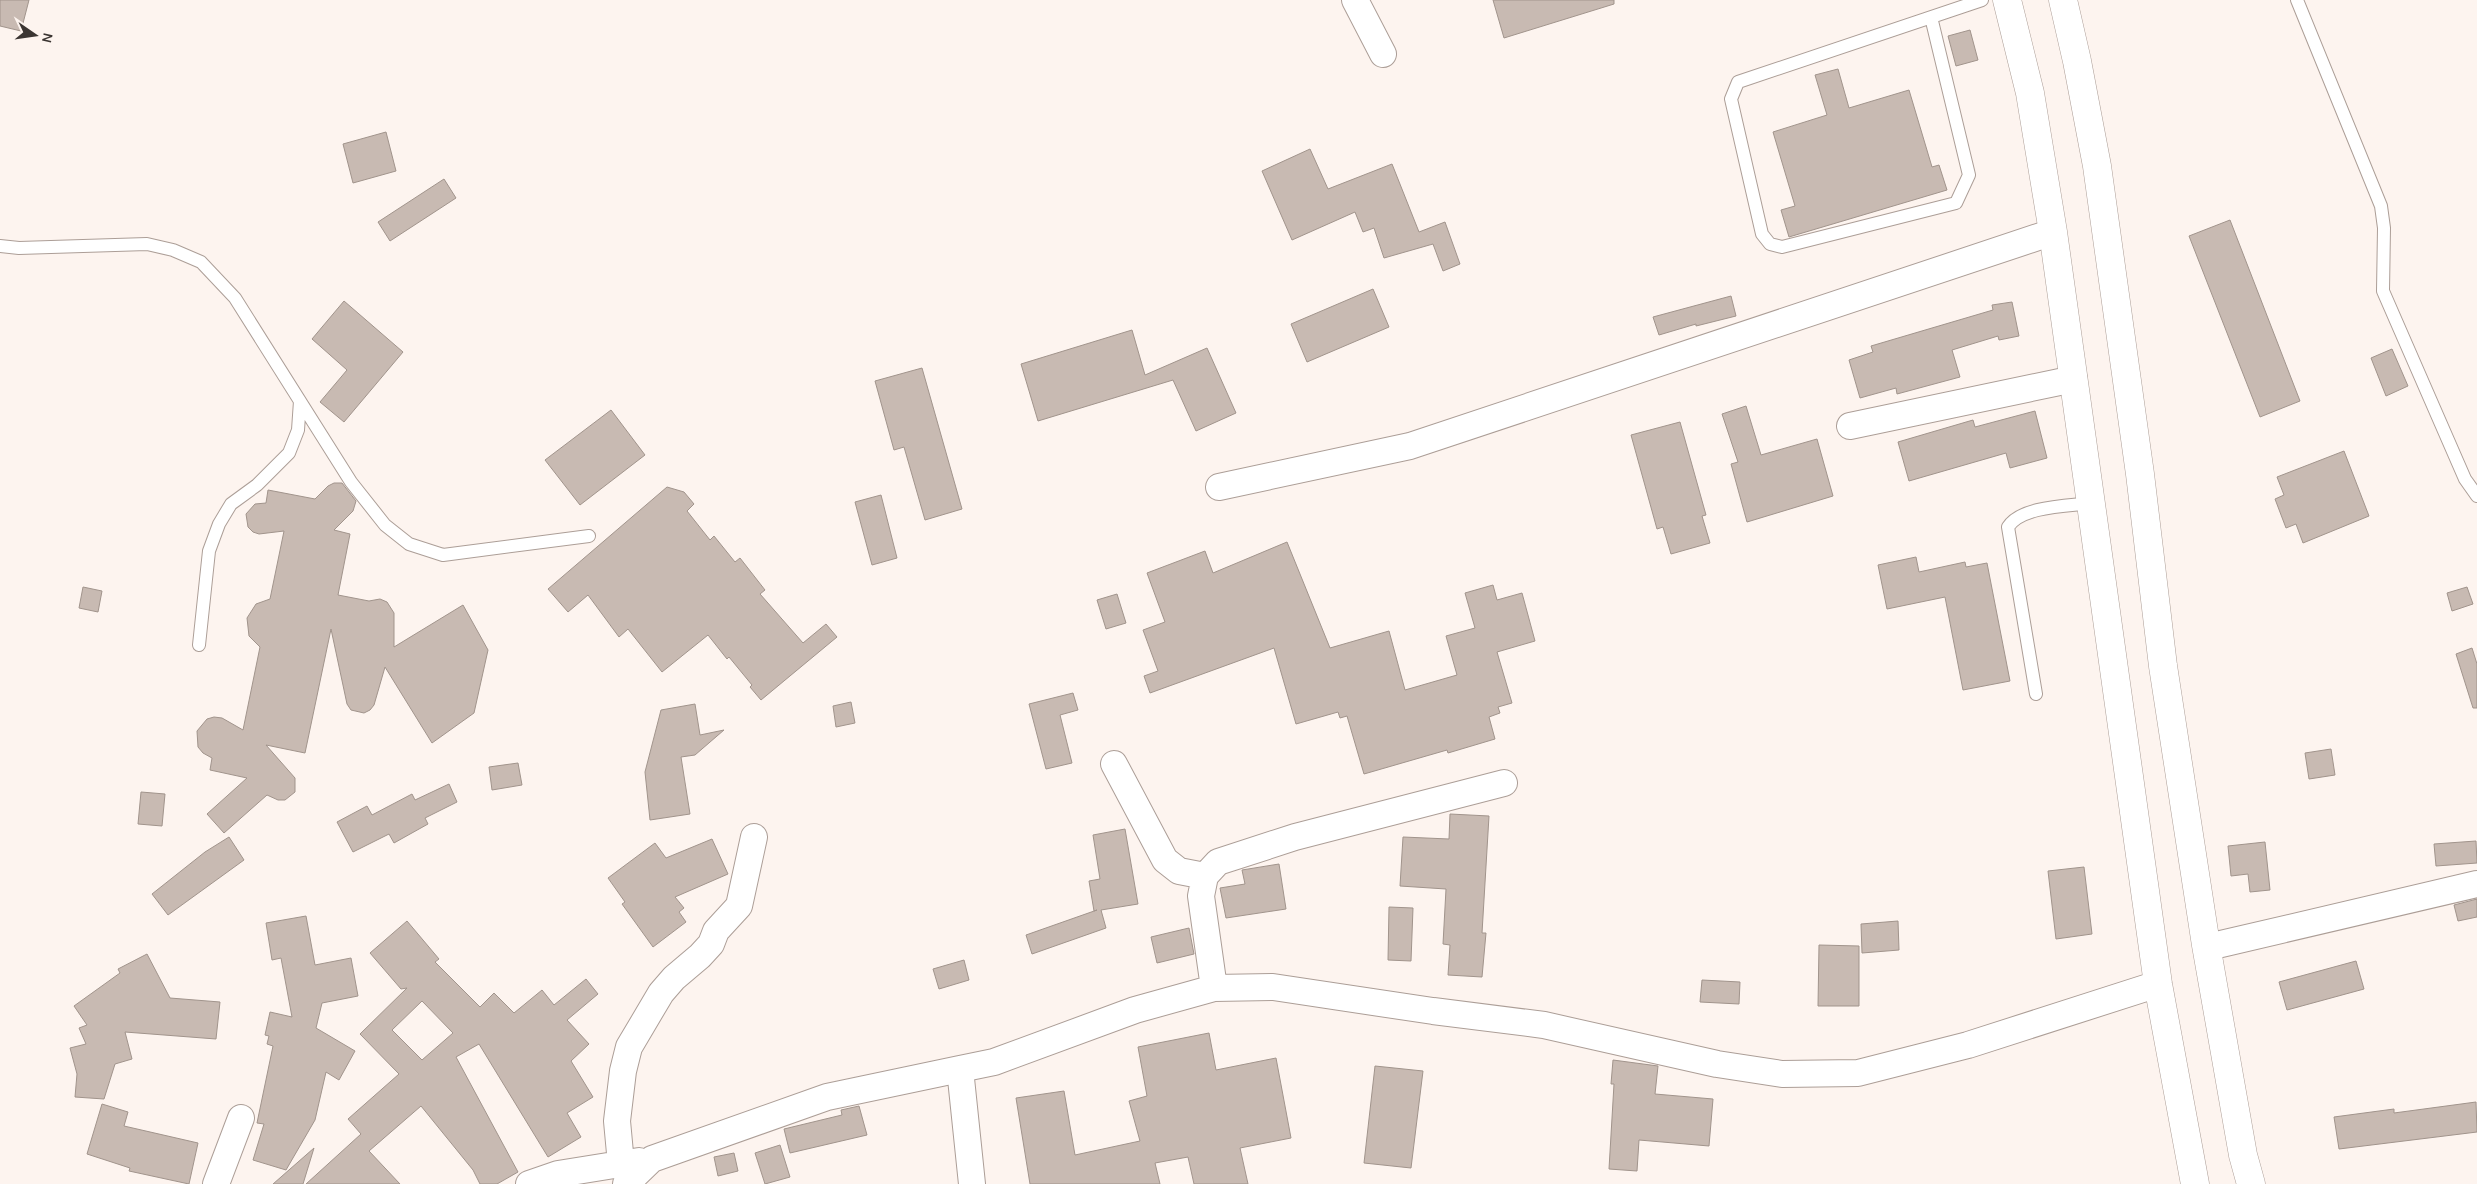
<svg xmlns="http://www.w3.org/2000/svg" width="2477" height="1184" font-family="Karla,sans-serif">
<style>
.building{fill:#c8bab2;stroke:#a1948c;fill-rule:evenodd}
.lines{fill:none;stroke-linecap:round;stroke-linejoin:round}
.lane-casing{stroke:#ac9e97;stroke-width:14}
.street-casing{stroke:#ac9e97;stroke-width:28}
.highway-casing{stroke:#ac9e97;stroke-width:29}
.lane{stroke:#fff;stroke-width:12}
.street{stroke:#fff;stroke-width:26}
.highway{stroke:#fff;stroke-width:28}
</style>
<rect width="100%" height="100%" fill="#fdf4ef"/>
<path class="building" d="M0,0H29L21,31L0,26Z
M1493,0H1614V4L1504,38Z
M1970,30L1978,60L1956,66L1948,36Z
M1838,69L1849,108L1909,90L1932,167L1939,165L1947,190L1789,237L1781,210L1795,206L1773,132L1827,115L1815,75Z
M386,132L396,171L353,183L343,144Z
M1310,149L1328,189L1392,164L1419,232L1445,222L1460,264L1443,271L1433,244L1384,258L1374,228L1363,232L1355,212L1292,240L1262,171Z
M444,179L456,198L390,241L378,222Z
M2230,220L2300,401L2260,417L2189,236Z
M1373,289L1389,327L1307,362L1291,324Z
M1731,296L1736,316L1696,326V324L1659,335L1653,317Z
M344,301L403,352L344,422L320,402L347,370L312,339Z
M2012,302L2019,336L1999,340L1998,336L1952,350L1960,377L1897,394L1896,388L1860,398L1849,360L1873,352L1871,346L1993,310L1992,305Z
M1132,330L1145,375L1207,348L1236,413L1196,431L1173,380L1038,421L1021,364Z
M2392,349L2408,386L2386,396L2371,358Z
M922,368L962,509L925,520L904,447L894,450L875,381Z
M1746,406L1761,455L1817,439L1833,496L1747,522L1731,464L1738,462L1722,414Z
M611,410L645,455L580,505L545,460Z
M2035,411L2047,458L2010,468L2006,453L1909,481L1898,442L1973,420L1975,427Z
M1680,422L1706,515L1702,516L1710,543L1671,554L1663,527L1657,529L1631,435Z
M2344,451L2369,516L2303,543L2296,524L2286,528L2275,499L2284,495L2277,477Z
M334,483H342L356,501L353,511L334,530L350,534L338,595L369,601L380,599L387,602L394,613V647L463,605L488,650L474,713L432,743L385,667L374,705L370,710L364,713L351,710L347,704L331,629L305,753L266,745L295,778V792L285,800H278L267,795L224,833L207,814L247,778L210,770L212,758L203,753L198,747L197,731L207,719L214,717L222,718L243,730L260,647L249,636L247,618L256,604L270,599L284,531L259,534L253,532L248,527L246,514L255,504L266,503L268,490L315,499L328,486Z
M667,487L684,492L694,504L687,511L710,540L714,536L735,562L740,558L765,590L760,594L803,643L826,624L837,637L761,700L750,687L752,685L729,657L727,659L708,635L662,672L628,629L619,637L588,595L568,612L548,589Z
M881,495L897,558L872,565L855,502Z
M1287,542L1330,648L1389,631L1405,690L1457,675L1446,636L1475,628L1465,593L1493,585L1497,600L1522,593L1535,641L1497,652L1512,703L1498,707L1500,713L1489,717L1495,739L1448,753L1447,750L1364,774L1347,716L1340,718L1338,712L1296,724L1274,648L1150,693L1144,676L1158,671L1143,630L1165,622L1147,573L1205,551L1213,573Z
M1916,557L1919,572L1965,562L1966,567L1987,563L2010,681L1963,690L1945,597L1887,609L1878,565Z
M83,587L102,591L98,612L79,608Z
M2467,587L2473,604L2452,611L2447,593Z
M1117,594L1126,623L1106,629L1097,600Z
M2472,648L2477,664V708H2473L2456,654Z
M1073,693L1078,710L1060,715L1072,763L1046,769L1029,704Z
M851,702L855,723L836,727L833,706Z
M695,704L700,735L724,730L695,755L681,757L690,814L650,820L645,772L661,710Z
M2331,749L2335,775L2309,779L2305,753Z
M518,763L522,785L492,790L489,767Z
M449,784L457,802L425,818L428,824L394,843L389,834L353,852L337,822L367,806L372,815L412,794L415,800Z
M141,792L165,794L162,826L138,824Z
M1450,814L1489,816L1482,933H1486L1482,977L1448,975L1450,945L1443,944L1446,889L1400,886L1403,837L1449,839Z
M1125,829L1138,904L1101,910L1106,928L1032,954L1026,935L1097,910L1094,911L1089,881L1100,879L1093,835Z
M229,837L244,860L168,915L152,894L205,852Z
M712,839L728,874L675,897L684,908L679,912L686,922L653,947L622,904L625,902L608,878L655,843L666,858Z
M2476,841L2477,863L2436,866L2434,844Z
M2265,842L2270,890L2250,892L2248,874L2231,876L2228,846Z
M1279,864L1286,909L1226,918L1220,888L1245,884L1242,870Z
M2084,867L2092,934L2056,939L2048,871Z
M2477,899V917L2458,921L2454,905Z
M1389,907L1413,908L1411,961L1388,960Z
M306,916L315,965L351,958L358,996L322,1003L316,1028L355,1051L339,1080L326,1072L315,1120L286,1170L253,1160L264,1124L257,1123L273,1046L267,1044L269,1036L265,1035L270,1012L292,1017L281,958L272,960L266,923Z
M407,921L439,959L435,962L480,1007L494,993L514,1013L542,990L554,1005L586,979L598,994L567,1020L589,1044L571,1061L593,1097L567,1113L581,1137L548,1157L479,1044L456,1057L518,1172L497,1184H480L473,1170L421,1106L369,1151L400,1184H306L361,1134L348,1119L399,1074L360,1034L407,988L401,989L370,953ZM422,1001L453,1033L422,1060L392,1030Z
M1898,921L1899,950L1862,953L1861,924Z
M1189,928L1194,954L1157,963L1151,937Z
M1819,945L1859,946V1006H1818Z
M147,954L170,998L220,1002L216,1039L125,1032L132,1059L115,1064L104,1099L75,1097L77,1074L70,1048L86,1044L79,1028L87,1025L74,1006L120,973L118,969Z
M964,960L969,980L939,989L933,969Z
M2356,961L2364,989L2287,1010L2279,982Z
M1702,980L1740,982L1739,1004L1700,1002Z
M1209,1033L1216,1070L1276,1058L1291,1138L1240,1148L1248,1184H1194L1188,1157L1155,1163L1160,1184H1030L1016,1098L1064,1091L1075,1155L1140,1141L1129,1101L1147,1096L1138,1047Z
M1613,1060L1658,1066L1655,1094L1713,1099L1709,1146L1639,1140L1637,1171L1609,1169L1614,1084H1611Z
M1375,1066L1423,1071L1411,1168L1364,1163Z
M2476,1102L2477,1132L2339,1149L2334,1117L2394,1109V1113Z
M102,1104L128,1112L124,1126L198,1143L189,1184L129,1171L130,1168L87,1154Z
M859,1106L867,1135L790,1153L784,1129L842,1115L841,1110Z
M780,1145L790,1177L765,1184L755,1153Z
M314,1148L303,1184H273Z
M734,1153L738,1171L718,1176L714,1157Z"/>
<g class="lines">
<defs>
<path id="lane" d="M2297,0L2381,206L2384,228L2383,291L2465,479L2477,496
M1931,17L1969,175L1956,203L1782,247L1770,244L1762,234L1731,99L1738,82L1982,0
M0,246L19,248L147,244L173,250L201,262L235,298L351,482L385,525L409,544L443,555L589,536
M199,645L209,551L219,524L231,504L257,485L289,453L298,430L300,401
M2036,694L2008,527C2021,506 2068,506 2091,503"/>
<path id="street" d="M1355,0L1383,54
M1850,426L2074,379
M1219,487L1410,446L2053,232
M1114,764L1165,860L1179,871L1205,876
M2206,945L2221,944L2477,884
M1214,988L1201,896L1205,876L1218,862L1295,837L1504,783
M621,1164L617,1121L623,1071L629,1047L661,993L674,978L700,956L711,944L716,931L739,906L754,837
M216,1184L241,1118
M529,1184L558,1174L639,1161
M626,1184L652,1159L827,1097L960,1069
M972,1184L960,1069L994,1062L1135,1010L1214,988L1273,987L1433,1011L1544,1025L1717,1064L1782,1074L1858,1073L1968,1045L2158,984"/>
<path id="highway" d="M2007,0L2030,93L2053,232L2158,984L2195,1184
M2063,0L2077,61L2097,166L2140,474L2163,666L2206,945L2243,1155L2251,1184"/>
</defs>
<use href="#lane" class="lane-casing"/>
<use href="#street" class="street-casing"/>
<use href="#highway" class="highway-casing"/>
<use href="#lane" class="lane"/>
<use href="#street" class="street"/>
<use href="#highway" class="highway"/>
</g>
<g transform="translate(35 35) rotate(103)" stroke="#fdf4ef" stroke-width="4" paint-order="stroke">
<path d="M0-4L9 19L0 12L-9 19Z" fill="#3b3532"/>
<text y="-8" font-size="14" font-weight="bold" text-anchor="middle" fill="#3b3532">N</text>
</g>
</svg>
